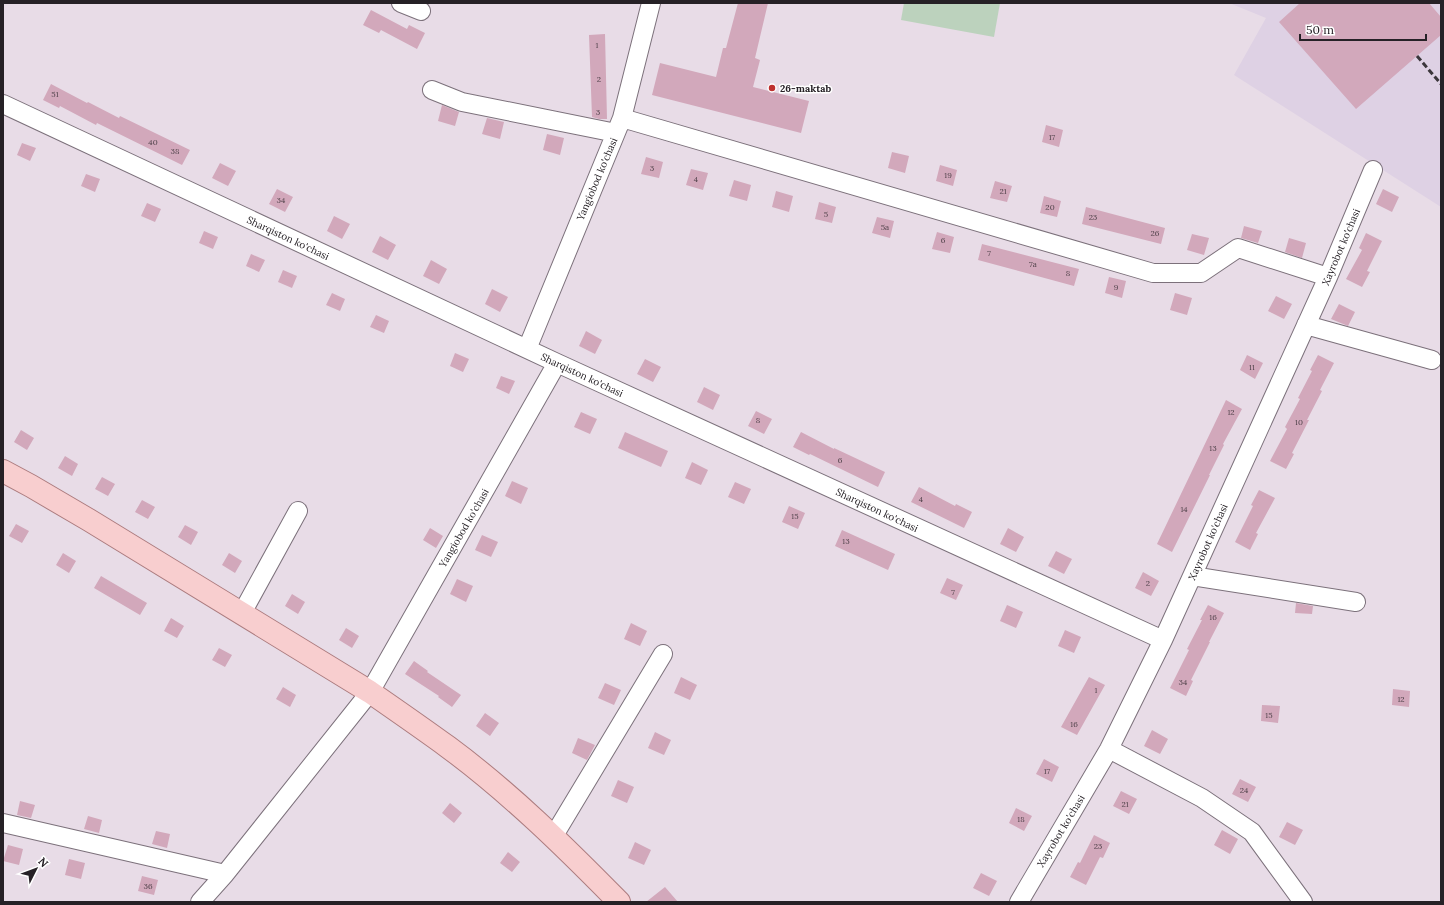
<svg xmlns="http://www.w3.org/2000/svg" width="1444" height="905" font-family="Lora,serif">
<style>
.industrial{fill:#ded1e4}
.green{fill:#bcd2bd}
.building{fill:#d2a8bb}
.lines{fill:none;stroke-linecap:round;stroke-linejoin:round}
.minor-casing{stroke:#7c717b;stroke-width:20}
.major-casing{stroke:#ac7c7f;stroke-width:24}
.minor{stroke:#fff;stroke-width:18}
.major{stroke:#f8cecf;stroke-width:22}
.rail{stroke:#3b363b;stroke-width:3;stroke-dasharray:6 3;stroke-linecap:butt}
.poi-dot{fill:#be302e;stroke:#fff;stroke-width:1.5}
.labels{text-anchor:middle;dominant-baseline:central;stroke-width:3;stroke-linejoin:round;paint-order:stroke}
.number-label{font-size:8px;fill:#51434b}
.poi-label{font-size:10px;font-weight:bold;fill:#262126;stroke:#fff;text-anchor:start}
.street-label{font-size:10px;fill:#262126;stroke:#fff}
</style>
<rect width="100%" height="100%" fill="#e8dce7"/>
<path class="industrial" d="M1229,3H1441V207L1234,75L1266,18Z"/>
<path class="green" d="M904,3H1000L994,37L901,20Z"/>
<path class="building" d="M738,3H768L755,58L760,60L753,87L809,101L801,133L652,95L660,63L716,77L723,48H726Z
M1300,3H1429L1441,17V35L1356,109L1279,22Z
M371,10L407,29L409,25L425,33L417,49L381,30L379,33L363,25Z
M605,34L607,119H599L592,117L589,35Z
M51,84L87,103L88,102L119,118L120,116L190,150L182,165L97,123L96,125L60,106L59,108L43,100Z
M442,105L459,112L455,126L438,121Z
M487,118L504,122L500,139L482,134Z
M1046,125L1063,130L1059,147L1042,142Z
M547,134L564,138L560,155L543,150Z
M22,143L36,148L30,161L17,155Z
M892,152L909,156L905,173L888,168Z
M646,157L663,162L659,178L641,174Z
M220,163L236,171L228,186L212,178Z
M940,165L957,170L953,186L936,181Z
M691,169L708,173L703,190L686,185Z
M86,174L100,179L95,192L81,186Z
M734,180L751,185L747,201L729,196Z
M995,181L1012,186L1007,202L990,198Z
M277,189L293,197L285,212L269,204Z
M1383,189L1399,197L1392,212L1376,204Z
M776,191L793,196L789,212L772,207Z
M1044,196L1061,201L1057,217L1040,213Z
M819,202L836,207L832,223L815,219Z
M147,203L161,209L155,222L141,216Z
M1086,207L1165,228L1161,244L1082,224Z
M334,216L350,224L342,239L327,231Z
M877,217L894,221L890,238L872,233Z
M1244,226L1262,231L1258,243L1241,238Z
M204,231L218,237L213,249L199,243Z
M937,232L954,237L950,253L932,249Z
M1366,233L1382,241L1367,271L1370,272L1362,287L1346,279L1362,250L1359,248Z
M1192,234L1209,238L1204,255L1187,250Z
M380,236L396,245L388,260L372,252Z
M1289,238L1306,243L1302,258L1285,252Z
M982,244L1079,269L1074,286L978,260Z
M251,254L265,260L259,272L246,266Z
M431,260L447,269L439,284L423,276Z
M283,270L297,276L292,288L278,282Z
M1109,277L1126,281L1122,298L1105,293Z
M492,289L508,297L500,312L485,304Z
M332,293L345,299L340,311L326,305Z
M1175,293L1192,298L1187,315L1170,310Z
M1276,296L1292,304L1284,319L1268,311Z
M1339,304L1355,312L1348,326L1331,319Z
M376,315L389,321L384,333L370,327Z
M586,331L602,340L595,354L579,346Z
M455,353L469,359L463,372L450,366Z
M1247,355L1263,363L1255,379L1240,370Z
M1318,355L1334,363L1320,390L1322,391L1307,420H1309L1292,453L1294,454L1286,469L1270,461L1287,429L1285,427L1300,399L1298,398L1312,371L1310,370Z
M645,359L661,367L653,382L637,374Z
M501,376L515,381L509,394L496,388Z
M704,387L720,395L713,410L697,402Z
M1226,400L1242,409L1223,444L1224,445L1209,475H1210L1172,552L1157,544Z
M756,411L772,419L764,434L748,426Z
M581,412L597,419L590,434L574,427Z
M21,430L34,438L27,450L14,442Z
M625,432L668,451L661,467L618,448Z
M801,432L834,449V448L885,472L878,487L810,454L809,455L793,447Z
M65,456L78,464L72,476L58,468Z
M692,462L708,470L701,485L685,478Z
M102,477L115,484L108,496L95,489Z
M512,481L528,488L521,504L505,496Z
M735,482L751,489L744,504L728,497Z
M919,487L955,506L956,504L972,512L964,528L911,502Z
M1259,490L1275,498L1256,533L1258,534L1250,550L1235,542L1253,506L1251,505Z
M142,500L155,507L148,519L135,512Z
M789,506L805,513L798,529L782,522Z
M16,524L29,531L22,543L9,536Z
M185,525L198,532L191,545L178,537Z
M430,528L443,536L436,548L423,540Z
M1008,528L1024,537L1016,552L1000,544Z
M842,530L895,554L888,570L835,546Z
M482,535L498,542L491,557L475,550Z
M1056,551L1072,559L1064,574L1048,566Z
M63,553L76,561L69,573L56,565Z
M229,553L242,561L235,573L222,565Z
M1143,572L1159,581L1151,596L1135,588Z
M101,576L147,603L140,615L94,588Z
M947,578L963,585L956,600L940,593Z
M457,579L473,586L466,602L450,594Z
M292,594L305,602L298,614L285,606Z
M1296,603L1313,606L1312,614L1295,613Z
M1007,605L1023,612L1016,628L1000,621Z
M1208,605L1224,613L1209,642H1210L1191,680L1193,681L1186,696L1170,688L1189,650L1187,649L1202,620H1200Z
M171,618L184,626L177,638L164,631Z
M631,623L647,631L640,646L624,639Z
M346,628L359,636L352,648L339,640Z
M1065,630L1081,637L1074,653L1058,646Z
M219,648L232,655L225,667L212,660Z
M414,661L428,671L427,672L461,695L452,707L438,697L439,696L405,674Z
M681,677L697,685L690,700L674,693Z
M1089,677L1105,685L1077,735L1061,727Z
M605,683L621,690L614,705L598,698Z
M283,687L296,695L290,707L276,699Z
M1393,689L1410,691L1409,707L1392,705Z
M1262,705L1280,706L1278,723L1261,721Z
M485,713L499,723L490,736L476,726Z
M1152,730L1168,739L1160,754L1144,746Z
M655,732L671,740L664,755L648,748Z
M578,738L595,745L587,760L572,753Z
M1044,759L1059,767L1052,782L1036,774Z
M1240,779L1256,787L1248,802L1232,794Z
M618,780L634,787L627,803L611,796Z
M1121,791L1137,799L1129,814L1113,806Z
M20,801L35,805L31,818L17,815Z
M450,803L462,813L454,823L442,813Z
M1016,808L1032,816L1024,831L1009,823Z
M88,816L102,820L99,833L84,829Z
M1287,822L1303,830L1295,845L1279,837Z
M1222,830L1238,839L1230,854L1214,845Z
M156,831L170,834L167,848L152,844Z
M1094,835L1110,843L1103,858L1100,857L1086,885L1070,877L1078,862L1080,863Z
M635,842L651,850L644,865L628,858Z
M8,845L23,849L19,865L3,861Z
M508,852L520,862L512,872L500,863Z
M69,859L85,863L81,879L65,875Z
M981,873L997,881L989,896L973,888Z
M142,876L158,880L154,895L138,891Z
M665,887L678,902H646Z"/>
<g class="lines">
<defs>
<path id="minor" d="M401,3L421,11
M432,90L462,102L616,133
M3,104L557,363L1163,640
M622,118L1153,273H1201L1238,248L1328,277
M1306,325L1432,360
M527,349L622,118L651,3
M1192,576L1356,602
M242,613L298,511
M1109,749L1202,798L1252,832L1303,902
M3,823L225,874L370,692L557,363
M553,837L663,654
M200,902L225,874
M1019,902L1109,749L1163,640L1328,277L1373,170"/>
<path id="major" d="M3,471L31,486L89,520L370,692C396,710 422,728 448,747C509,792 565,847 619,902"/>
</defs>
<use href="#minor" class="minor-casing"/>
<use href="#major" class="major-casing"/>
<use href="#minor" class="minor"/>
<use href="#major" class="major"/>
<path class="rail" d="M1417,56L1441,84"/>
</g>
<circle class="poi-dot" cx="772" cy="88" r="4"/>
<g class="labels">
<g class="number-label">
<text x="597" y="45">1</text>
<text x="599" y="79">2</text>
<text x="55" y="94">51</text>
<text x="598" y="112">3</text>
<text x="1052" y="137">17</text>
<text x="153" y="142">40</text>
<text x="175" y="151">38</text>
<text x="652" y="168">3</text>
<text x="948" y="175">19</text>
<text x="696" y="179">4</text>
<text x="1003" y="191">21</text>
<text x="281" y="200">34</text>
<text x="1050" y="207">20</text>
<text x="826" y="214">5</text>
<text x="1093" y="217">23</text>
<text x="885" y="227">5a</text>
<text x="1155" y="233">26</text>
<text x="943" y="240">6</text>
<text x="989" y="253">7</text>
<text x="1033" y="264">7a</text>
<text x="1068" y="273">8</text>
<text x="1116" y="287">9</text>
<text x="1252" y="367">11</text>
<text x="1231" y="412">12</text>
<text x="758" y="420">8</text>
<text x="1299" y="422">10</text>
<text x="1213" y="448">13</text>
<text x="840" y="460">6</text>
<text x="921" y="499">4</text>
<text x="1184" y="509">14</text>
<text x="795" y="516">15</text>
<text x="846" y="541">13</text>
<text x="1148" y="583">2</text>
<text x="953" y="592">7</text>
<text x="1213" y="617">16</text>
<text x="1183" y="682">34</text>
<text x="1096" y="690">1</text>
<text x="1401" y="699">12</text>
<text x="1269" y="715">15</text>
<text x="1074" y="724">16</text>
<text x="1047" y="771">17</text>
<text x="1244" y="790">24</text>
<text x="1125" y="804">21</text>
<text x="1021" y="819">18</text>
<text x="1098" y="846">23</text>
<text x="148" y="886">36</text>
</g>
<g class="poi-label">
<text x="780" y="88">26-maktab</text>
</g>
<g class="street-label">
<text transform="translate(597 179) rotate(-67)">Yangiobod ko'chasi</text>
<text transform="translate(288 238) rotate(25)">Sharqiston ko'chasi</text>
<text transform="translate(1341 247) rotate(-67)">Xayrobot ko'chasi</text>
<text transform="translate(582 375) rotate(25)">Sharqiston ko'chasi</text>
<text transform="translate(877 510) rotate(25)">Sharqiston ko'chasi</text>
<text transform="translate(464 528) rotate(-60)">Yangiobod ko'chasi</text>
<text transform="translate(1208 542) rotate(-66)">Xayrobot ko'chasi</text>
<text transform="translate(1061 831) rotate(-59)">Xayrobot ko'chasi</text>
</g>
</g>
<rect width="1444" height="905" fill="none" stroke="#262126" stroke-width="8"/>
<g transform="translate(36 869) rotate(48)" stroke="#ffffff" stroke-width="3" paint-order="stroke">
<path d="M0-3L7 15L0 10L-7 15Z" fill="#262126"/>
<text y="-6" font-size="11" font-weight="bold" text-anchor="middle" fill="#262126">N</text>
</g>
<path d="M1300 34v6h126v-6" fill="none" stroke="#262126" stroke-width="2"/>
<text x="1306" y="34" font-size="12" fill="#262126" stroke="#ffffff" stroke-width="3" paint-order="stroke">50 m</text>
</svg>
